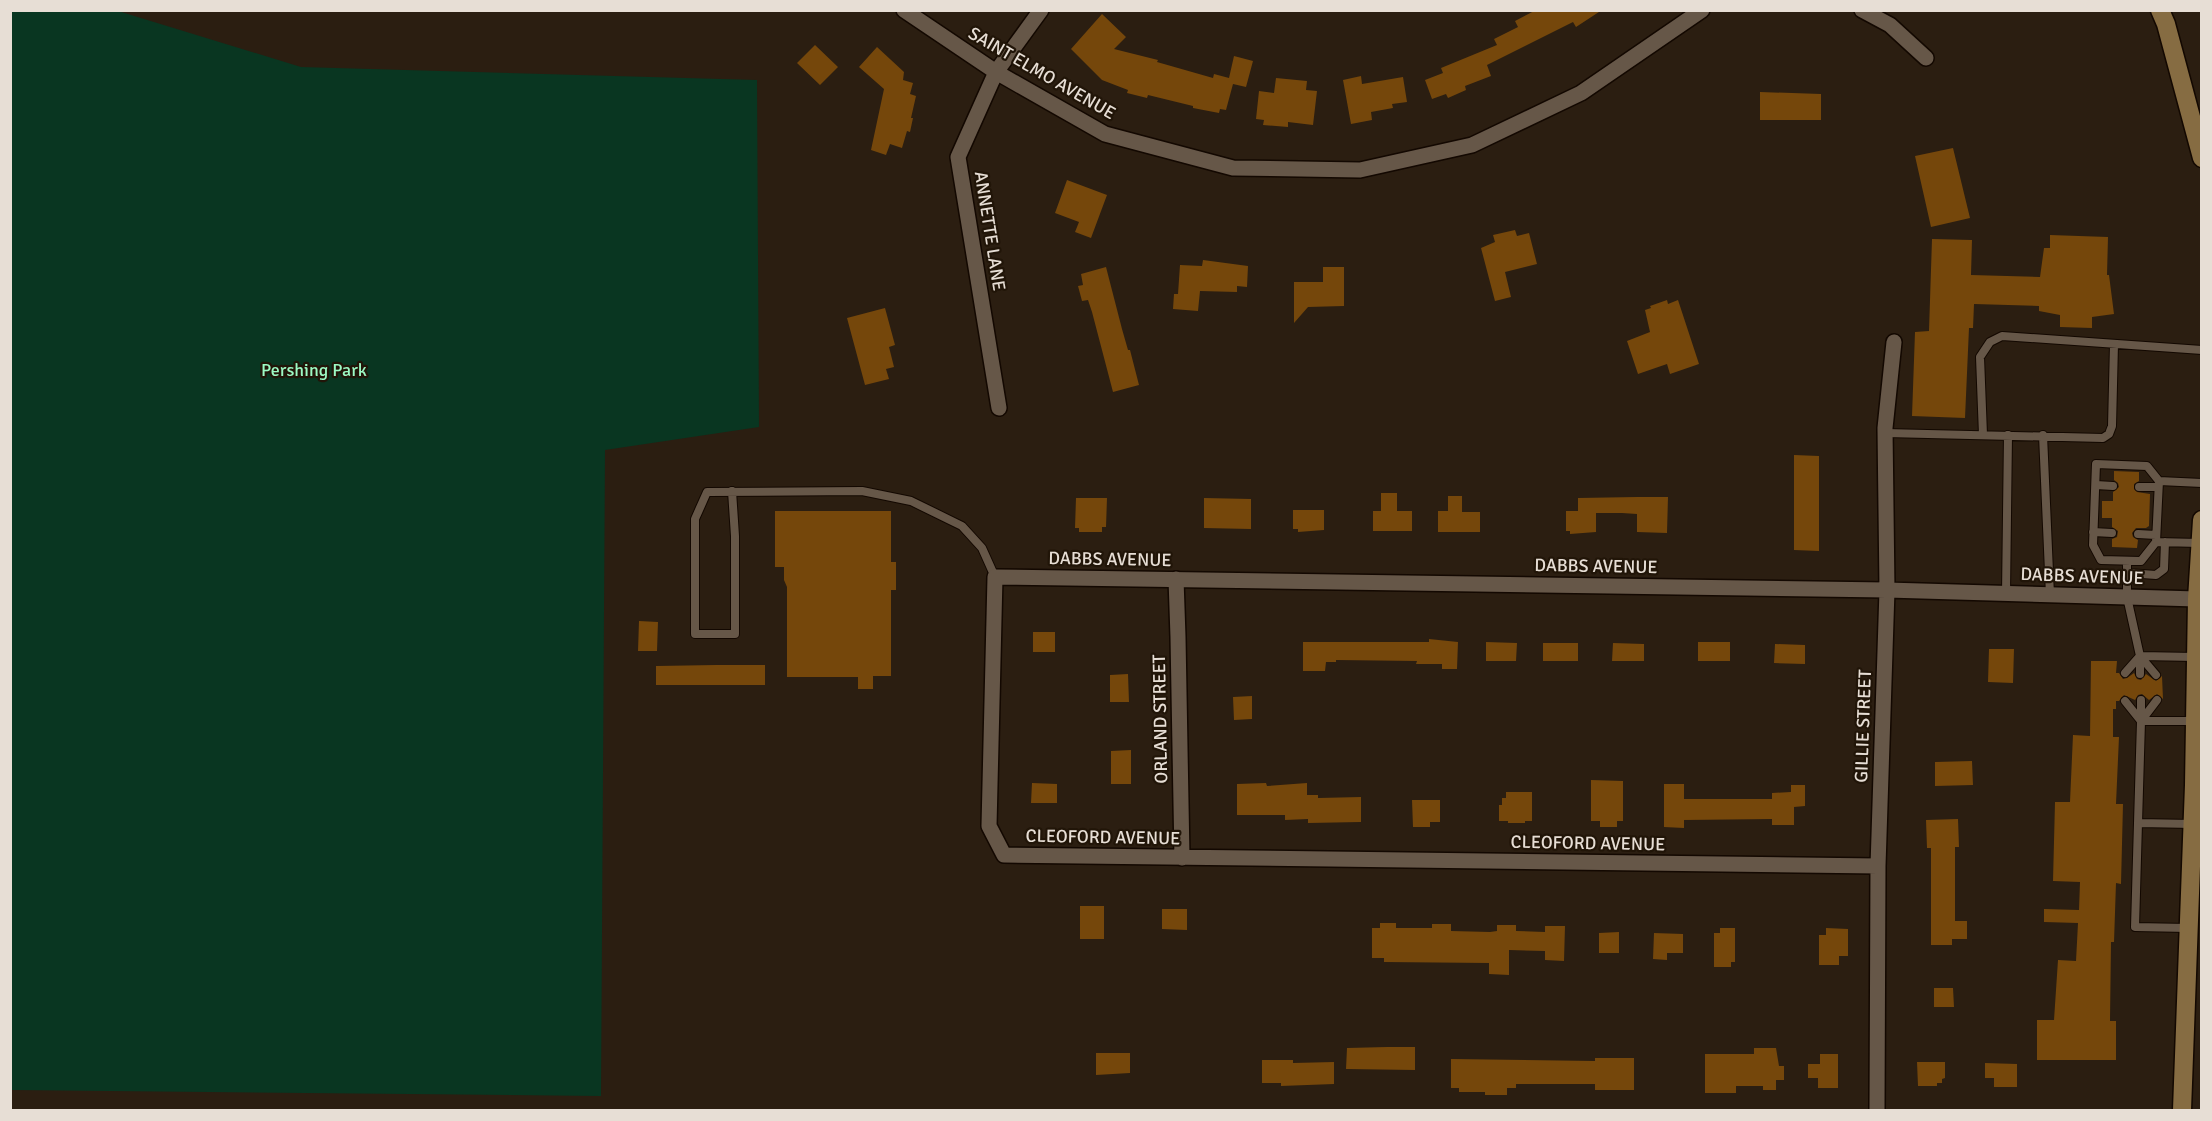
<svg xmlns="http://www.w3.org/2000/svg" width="2212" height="1121" font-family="Signika,sans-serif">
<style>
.green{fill:#093621}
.building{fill:#75470b}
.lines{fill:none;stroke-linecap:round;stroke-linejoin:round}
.lane-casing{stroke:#130801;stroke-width:10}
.street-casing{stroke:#130801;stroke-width:18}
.secondary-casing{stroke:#130801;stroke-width:21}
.lane{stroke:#665748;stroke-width:8}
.street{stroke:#665748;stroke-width:15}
.secondary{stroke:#866c42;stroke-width:18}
.labels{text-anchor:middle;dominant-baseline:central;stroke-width:4.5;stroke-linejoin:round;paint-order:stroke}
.street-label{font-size:18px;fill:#e7ded5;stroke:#211508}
.park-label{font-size:18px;fill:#9cfac4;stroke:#211508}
</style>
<rect width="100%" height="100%" fill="#2b1e11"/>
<path class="green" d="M11,10L118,11L301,67L757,80L759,427L605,450L601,1096L11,1090Z"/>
<path class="building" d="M1536,10H1602L1576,27L1573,22L1487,65L1491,76L1465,86L1466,90L1448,98L1446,94L1432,99L1425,80L1443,73L1441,68L1497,45L1494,39L1518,27L1515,21Z
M1102,14L1126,37L1114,49L1158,60L1157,62L1213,78L1214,74L1229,78L1234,56L1253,61L1246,87L1233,84L1226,110L1220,109L1219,113L1193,108V106L1148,95L1147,98L1127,93L1128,90L1102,80L1071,49Z
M815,45L838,67L820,85L797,63Z
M877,47L904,72L903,80L913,83L910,94L916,96L911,118H913L910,132L907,131L902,148L890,144L886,155L871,150L884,89L859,67Z
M1361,76L1362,84L1403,77L1407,102L1392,104L1393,108L1371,112L1372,120L1351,124L1343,80Z
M1276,78L1307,81L1306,90L1317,91L1313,125L1288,122V127L1263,125L1264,120L1256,119L1259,91L1274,93Z
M1760,92L1821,94V120H1760Z
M1953,148L1970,218L1931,227L1915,156Z
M1067,180L1107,195L1091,238L1075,232L1079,222L1055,213Z
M1515,230L1517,236L1529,233L1537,264L1505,272L1511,297L1495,301L1481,248L1495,242L1493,235Z
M2050,235L2108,237L2107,275H2109L2114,314L2092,317V328L2060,327V315L2039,311V306L1974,304L1973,328H1969L1965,418L1912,416L1915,332L1929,331L1932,239L1972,240L1971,275L2040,277L2044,248H2050Z
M1203,260L1248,266L1247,287L1237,286V292L1200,291L1198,311L1173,309L1174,294H1178L1180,265L1202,266Z
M1106,267L1122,329L1128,350H1130L1139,385L1113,392L1092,312L1088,300L1082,301L1078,286L1083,285L1081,274Z
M1323,267H1344V306L1308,307L1294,323V282H1323Z
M1667,300L1668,304L1678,300L1699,364L1670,374L1667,364L1638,374L1627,341L1650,332L1645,310L1651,308L1650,306Z
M885,308L895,345L889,347L894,367L886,369L889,379L865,385L847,318Z
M1794,455L1819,456V551L1794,550Z
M2114,471L2139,472V481L2134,484V489L2137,492L2150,494L2149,526L2146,528H2136L2132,533L2133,537L2138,540L2137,548L2112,547V539L2117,537L2118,531L2112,527V518H2102V501H2113V492L2119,487L2118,483L2114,480Z
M1381,493H1397V511H1412V531H1373V511H1381Z
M1448,496H1462V512H1480V532H1438V511H1448Z
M1637,497H1668L1667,533L1637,532V514L1622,513H1596V532L1570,534V531H1566V511H1578V498Z
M1076,498H1107L1106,527H1102V532H1079V528H1075Z
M1204,498L1251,499V529L1204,528Z
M1293,510H1324V530L1298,532V529H1293Z
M775,511H891V562H896V590H891V676H873V689H858V677H787V587L784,580V567H775Z
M639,621L658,622L657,651H638Z
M1033,632H1055V652H1033Z
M1429,639L1458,642L1457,669H1442V664H1416L1417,661L1336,660V662H1326L1325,671H1303V642H1429Z
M1486,642L1517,643L1516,661H1486Z
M1698,642H1730V661H1698Z
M1543,643H1578V661H1543Z
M1613,643L1644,644V661H1612Z
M1775,644L1805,645V664L1774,663Z
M1989,649H2014L2013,683L1988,682Z
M2091,661H2117L2116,673H2119L2123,679L2127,678L2134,673L2137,679L2141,680L2146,674L2156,681L2162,676L2163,699L2157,694L2149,700L2142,694L2138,695L2135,700L2124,695L2119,701H2116V709H2113V737H2119L2116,804H2123L2121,884L2116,883L2114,942H2111L2110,1021H2116V1060H2037V1020H2054L2058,960L2076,961L2078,923L2044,922V909L2079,910L2080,882L2053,881L2055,802H2070L2073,735L2090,736Z
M716,665H765V685H656V666Z
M1128,674L1129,702H1110V675Z
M1252,696V719L1234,720L1233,697Z
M1131,750V784H1111V751Z
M1972,761L1973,785L1935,786V762Z
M1591,780L1623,781V821H1617V827H1600V821H1591Z
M1032,783L1057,784V803H1031Z
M1266,783L1267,786L1307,783V795H1318V798L1361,797V822L1308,823V819L1285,820V815H1237V784Z
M1664,784H1684V799H1772V793L1791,792V785H1805V806L1794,807V825H1772V819L1684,820V828L1664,827Z
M1506,792H1532V821H1525V823H1508V821H1499V805H1502V798H1506Z
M1412,800H1440V822H1430V827H1413Z
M1958,819L1959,847H1955V921H1967V939H1952V945H1931V848H1927L1926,820Z
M1080,906H1104V939H1080Z
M1162,909H1187V930L1162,929Z
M1380,923H1396V928H1432V924H1451V931L1490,932L1497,931V925H1516V931L1545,932V926H1565L1564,961L1545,960V951L1509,950V975L1489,974V963L1384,962V958H1372V928H1380Z
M1720,928H1735V962H1731V967H1714V933H1720Z
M1826,928L1848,929V956H1839V965H1819V935H1826Z
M1619,932V953H1599V933Z
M1654,933L1683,934V953H1667V960L1653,959Z
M1934,988H1953L1954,1007H1934Z
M1387,1047H1415V1070L1346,1069L1347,1048Z
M1754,1048H1776L1779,1066H1784V1080H1776V1090H1763V1086H1736V1093H1705V1054H1754Z
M1096,1053H1130V1073L1096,1075Z
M1820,1054H1838V1088H1818V1078H1808V1064H1820Z
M1595,1058H1634V1090H1595V1084H1516V1088H1507V1095H1485V1092H1459V1088H1451V1059L1595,1061Z
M1262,1060H1293V1063L1334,1062V1084L1281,1086V1083H1262Z
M1917,1062H1945V1078L1942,1079V1083H1937V1086H1918Z
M1985,1063L2017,1064V1087H1994V1078H1985Z"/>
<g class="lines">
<defs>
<path id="lane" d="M1885,433L2103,438L2109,434L2112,426L2114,344
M1983,435L1980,357L1990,342L2002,336L2202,350
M2043,435L2050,595
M2096,485L2113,486
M2139,487H2158
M732,491L735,536V634H695V519L707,492L862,491L911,501L962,526L982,548L995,577
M2093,532L2112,533
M2138,534L2156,535
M2156,542L2141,561L2101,560L2093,545L2096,464L2147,466L2159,481
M2200,543L2156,542L2159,481L2202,483
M2127,561V597L2140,656V674
M2128,573L2156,575L2164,569L2165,542
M2006,594L2008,435
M2140,656L2156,675
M2125,673L2140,656L2195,657
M2141,700V721H2194
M2157,700L2141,721L2138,823L2193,824
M2125,701L2141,721
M2138,823L2135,927L2188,928"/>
<path id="street" d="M904,10L996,72L1105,134L1233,168L1360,170L1472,145L1581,93L1702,10
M1862,10L1890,25L1926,58
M999,408L958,157L996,72L1041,10
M1176,579L1178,637L1182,858
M1878,866L1004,855L989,826L995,577L1887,590L2197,599
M1877,1110L1878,866L1887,590L1885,428L1894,342"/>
<path id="secondary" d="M2160,10L2166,24L2202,158
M2182,1110L2194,785L2197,599L2202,520"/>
</defs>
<use href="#lane" class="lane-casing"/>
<use href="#street" class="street-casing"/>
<use href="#secondary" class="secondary-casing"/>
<use href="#lane" class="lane"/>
<use href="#street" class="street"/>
<use href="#secondary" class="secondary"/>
</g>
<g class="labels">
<g class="street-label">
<text transform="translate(1042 73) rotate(30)">SAINT ELMO AVENUE</text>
<text transform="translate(990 231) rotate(81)">ANNETTE LANE</text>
<text transform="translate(1110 559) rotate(1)">DABBS AVENUE</text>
<text transform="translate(1596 566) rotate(1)">DABBS AVENUE</text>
<text transform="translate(2082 576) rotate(2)">DABBS AVENUE</text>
<text transform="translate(1160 719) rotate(-91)">ORLAND STREET</text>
<text transform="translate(1863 726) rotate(-88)">GILLIE STREET</text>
<text transform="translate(1103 837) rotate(1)">CLEOFORD AVENUE</text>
<text transform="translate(1588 843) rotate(1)">CLEOFORD AVENUE</text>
</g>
<g class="park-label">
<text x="314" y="370">Pershing Park</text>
</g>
</g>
<rect width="2212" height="1121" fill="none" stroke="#e7ded5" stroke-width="24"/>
</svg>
